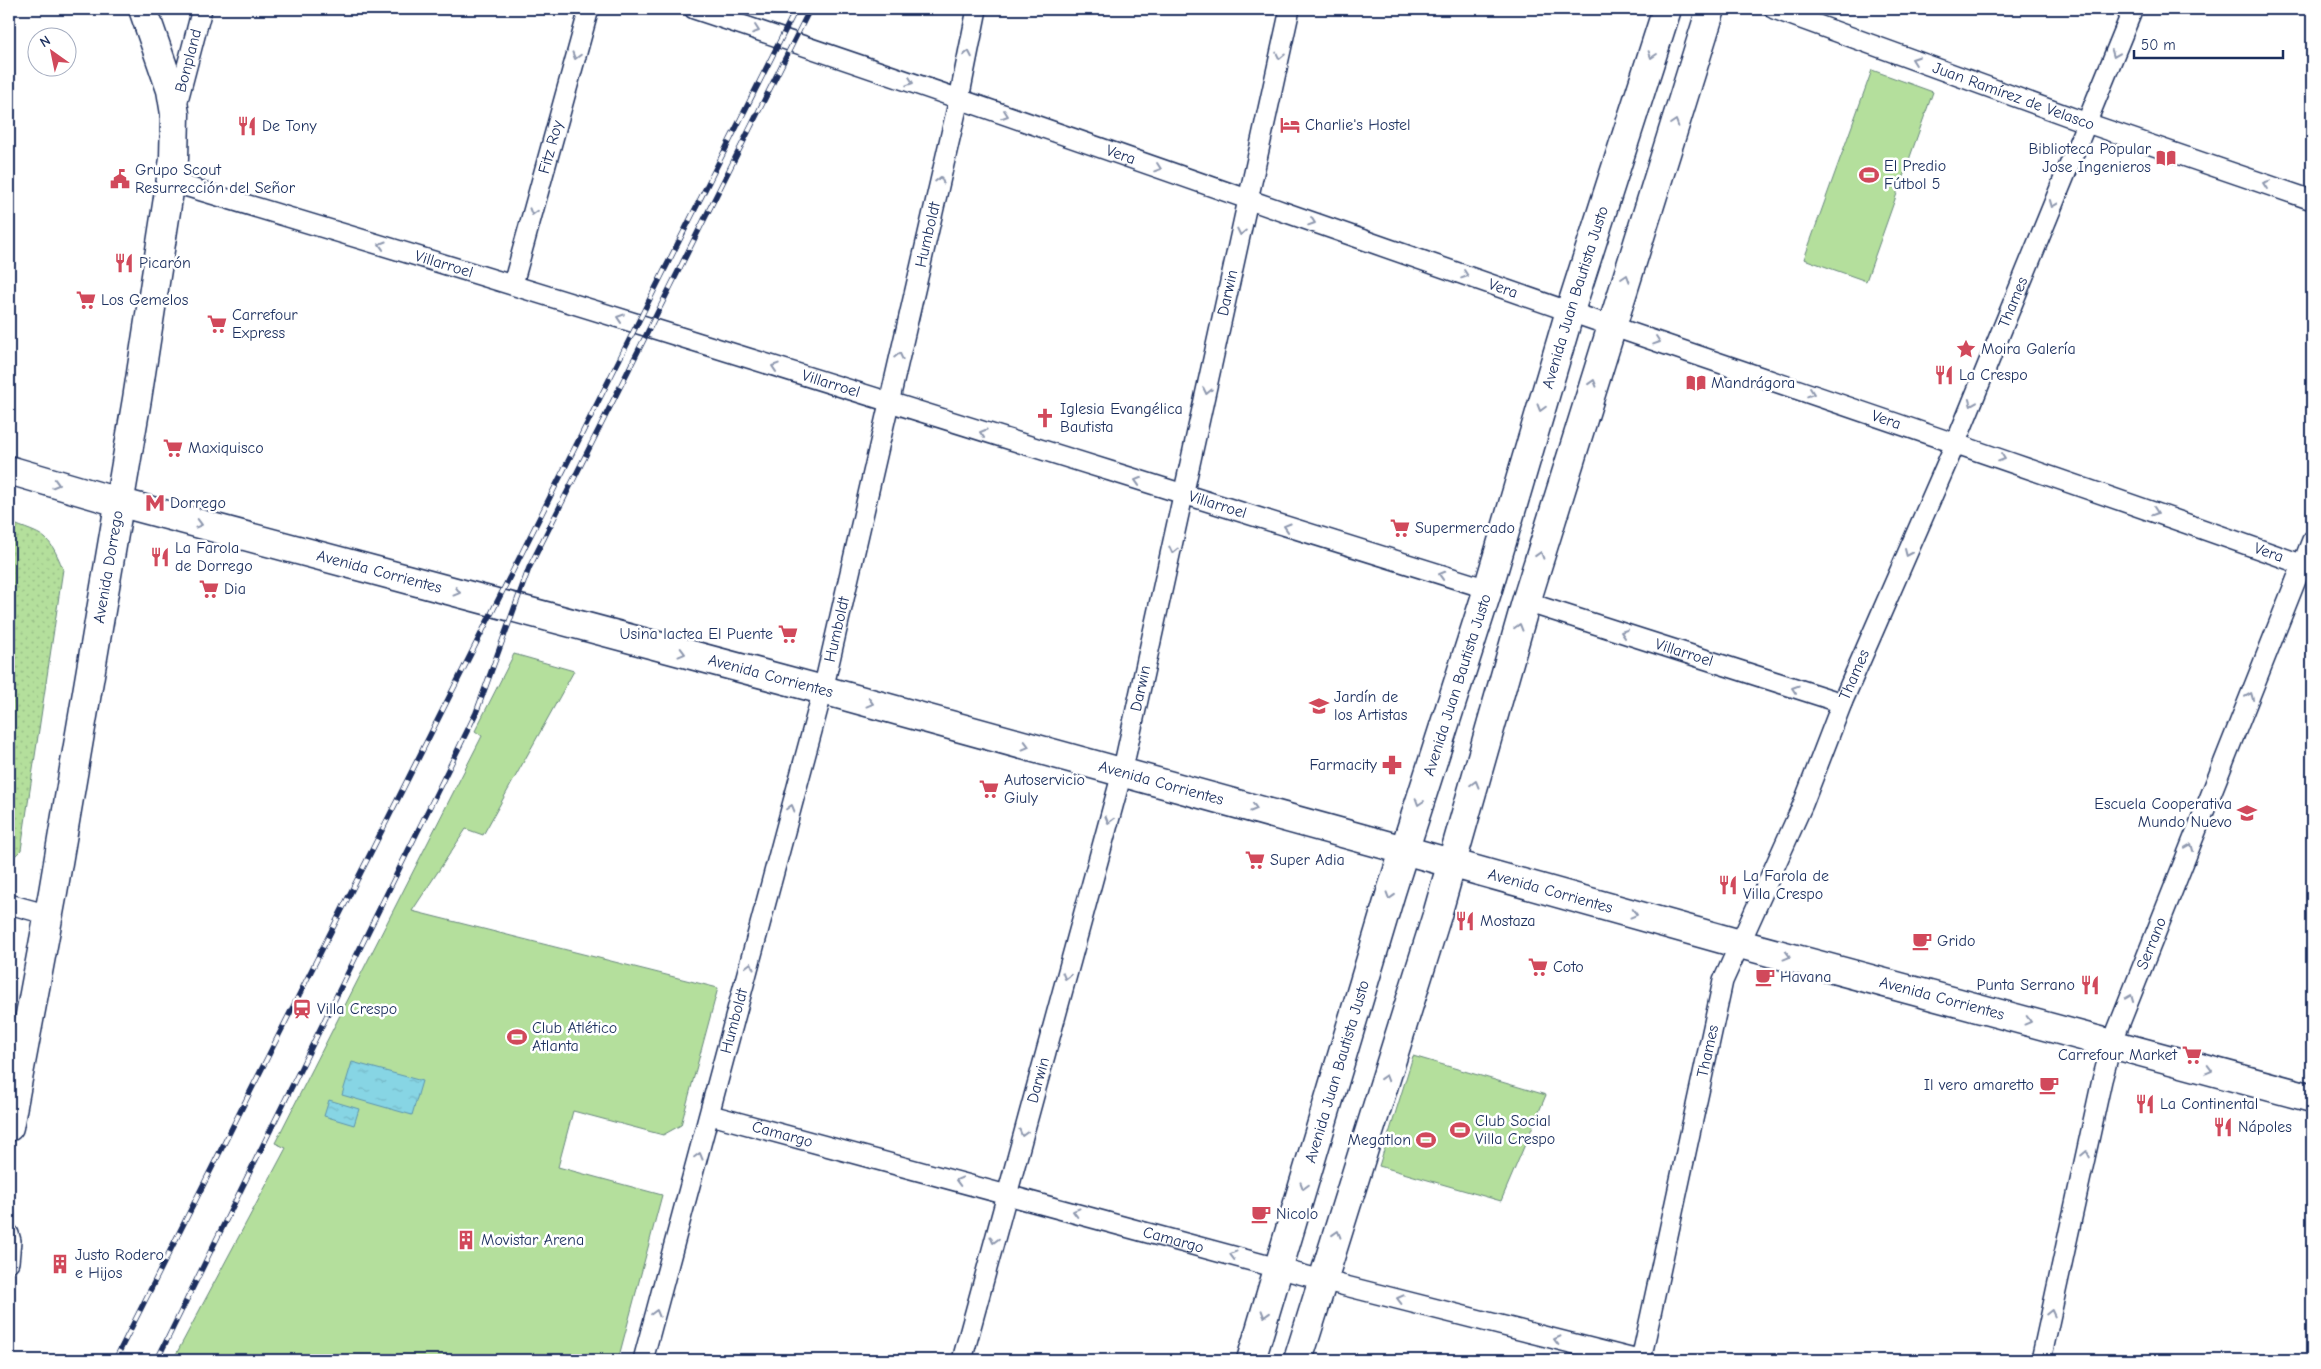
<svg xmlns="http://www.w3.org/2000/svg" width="2321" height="1369" font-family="'Comic Neue',sans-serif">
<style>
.green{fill:#b4df9c;stroke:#68877d}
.park{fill:url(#park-dots);stroke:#68877d}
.water{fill:url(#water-ripples);stroke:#5c93ae}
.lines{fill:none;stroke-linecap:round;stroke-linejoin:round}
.minor-casing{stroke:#1b2f5e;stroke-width:22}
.secondary-casing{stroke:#1b2f5e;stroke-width:31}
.primary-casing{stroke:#1b2f5e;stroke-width:31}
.minor{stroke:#fff;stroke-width:19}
.secondary{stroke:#fff;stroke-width:28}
.primary{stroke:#fff;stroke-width:28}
.rail-casing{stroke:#1b2f5e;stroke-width:5.5}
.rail{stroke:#fff;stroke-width:4;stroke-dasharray:11;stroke-linecap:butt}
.oneway{stroke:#8d97ae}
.labels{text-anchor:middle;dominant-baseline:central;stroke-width:5;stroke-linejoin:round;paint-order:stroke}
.street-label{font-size:16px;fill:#1b2f5e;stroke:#fff}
.poi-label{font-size:16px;fill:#1b2f5e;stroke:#fff;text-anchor:start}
</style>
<defs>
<pattern id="park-dots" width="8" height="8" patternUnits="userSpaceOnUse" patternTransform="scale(1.25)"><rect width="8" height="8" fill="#b4df9c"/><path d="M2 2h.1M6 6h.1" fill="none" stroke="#9ac089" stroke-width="1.8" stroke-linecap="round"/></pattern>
<pattern id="water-ripples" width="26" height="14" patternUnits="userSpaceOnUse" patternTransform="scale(1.25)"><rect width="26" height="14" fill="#87d5e4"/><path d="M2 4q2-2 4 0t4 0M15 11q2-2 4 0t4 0" fill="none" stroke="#74b7c6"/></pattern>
</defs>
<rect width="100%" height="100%" fill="#fff"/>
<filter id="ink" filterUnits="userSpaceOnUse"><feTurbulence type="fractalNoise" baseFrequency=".02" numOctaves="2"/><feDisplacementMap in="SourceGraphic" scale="10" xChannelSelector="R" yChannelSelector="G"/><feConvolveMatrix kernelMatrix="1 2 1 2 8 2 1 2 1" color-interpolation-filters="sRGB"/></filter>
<g filter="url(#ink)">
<path class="green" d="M1872,70L1933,92L1866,281L1804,259Z
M514,654L574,671L483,835L466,829L412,911L718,988L681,1125L663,1135L573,1111L558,1167L662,1195L618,1360H173L286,1148L275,1143L482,736L475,731Z
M1413,1056L1546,1095L1501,1201L1379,1166Z"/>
<path class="park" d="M9,522C44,536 48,532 63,569L21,850L9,862Z"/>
<path class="water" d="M352,1062L422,1081L412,1115L342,1095Z
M329,1100L359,1109L354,1125L324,1116Z"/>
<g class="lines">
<defs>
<g id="minor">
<path id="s1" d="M694,9C993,108 1290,215 1588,318C1830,401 2072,482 2312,568"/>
<path id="s2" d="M1774,9L2087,123L2312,200"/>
<path id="s3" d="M176,108L202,9"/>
<path id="s4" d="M171,182C612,313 1050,453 1488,589"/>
<path id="s5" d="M513,284L589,9"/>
<path id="s6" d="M1526,602L1842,703"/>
<path d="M9,904L49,915"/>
<path id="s7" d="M711,1115L1322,1280L1638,1360"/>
<path d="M9,1234L11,1241L9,1262"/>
<path id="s8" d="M643,1360L823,690L959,99L977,9"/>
<path id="s9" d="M962,1360L1122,773L1290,9"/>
<path id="s10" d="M1641,1360L1723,981L1803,804L1842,703L1956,442L2133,9"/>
<path id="s11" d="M2041,1360L2102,1080L2112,1043L2312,540"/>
</g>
<g id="secondary">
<path id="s12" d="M9,470L118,502L823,690L1404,850"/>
<path id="s13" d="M9,1127L53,892L137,399L174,159L175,114L171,90L143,9"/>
</g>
<g id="primary">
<path id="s14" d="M1404,850L1740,944L2312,1098"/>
<path id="s15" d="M1251,1360L1391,892L1488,589L1570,311L1667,9"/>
<path d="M1298,1360L1437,915L1526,602L1711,9"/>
</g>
</defs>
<use href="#minor" class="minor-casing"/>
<use href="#secondary" class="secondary-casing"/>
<use href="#primary" class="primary-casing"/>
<use href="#minor" class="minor"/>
<use href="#secondary" class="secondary"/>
<use href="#primary" class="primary"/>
<defs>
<path id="rail" d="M115,1360L796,9
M157,1360L476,713L529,568L810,9"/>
</defs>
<use href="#rail" class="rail-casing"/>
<use href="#rail" class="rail"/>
</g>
<defs><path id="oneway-chevron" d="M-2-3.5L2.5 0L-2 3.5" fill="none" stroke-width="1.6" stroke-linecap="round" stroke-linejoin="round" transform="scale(1.25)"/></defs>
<g class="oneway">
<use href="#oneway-chevron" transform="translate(756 30) rotate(19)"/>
<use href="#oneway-chevron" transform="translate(968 54) rotate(-79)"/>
<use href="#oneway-chevron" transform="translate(2115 54) rotate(112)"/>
<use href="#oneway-chevron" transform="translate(1652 55) rotate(108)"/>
<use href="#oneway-chevron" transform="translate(576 56) rotate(106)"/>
<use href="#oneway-chevron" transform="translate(1280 56) rotate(102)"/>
<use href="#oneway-chevron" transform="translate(1915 60) rotate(-160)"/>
<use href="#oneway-chevron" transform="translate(910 82) rotate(19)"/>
<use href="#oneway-chevron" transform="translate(1005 115) rotate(19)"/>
<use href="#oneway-chevron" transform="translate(1675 123) rotate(-72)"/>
<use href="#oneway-chevron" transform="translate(1158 168) rotate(19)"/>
<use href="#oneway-chevron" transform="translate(940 180) rotate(-77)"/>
<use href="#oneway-chevron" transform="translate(2266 184) rotate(-161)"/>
<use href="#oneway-chevron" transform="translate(2053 204) rotate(112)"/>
<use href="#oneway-chevron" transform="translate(533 212) rotate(106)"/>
<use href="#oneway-chevron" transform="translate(1312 222) rotate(19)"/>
<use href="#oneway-chevron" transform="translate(1241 232) rotate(102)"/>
<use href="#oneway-chevron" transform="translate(382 245) rotate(-163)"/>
<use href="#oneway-chevron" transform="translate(1465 275) rotate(19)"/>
<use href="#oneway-chevron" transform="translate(1626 278) rotate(-72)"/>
<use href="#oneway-chevron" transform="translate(620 318) rotate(-162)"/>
<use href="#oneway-chevron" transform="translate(1657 341) rotate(19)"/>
<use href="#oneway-chevron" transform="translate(899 356) rotate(-77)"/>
<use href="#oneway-chevron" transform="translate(775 367) rotate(-162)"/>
<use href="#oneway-chevron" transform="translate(1593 383) rotate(-73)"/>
<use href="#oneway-chevron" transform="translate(1207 391) rotate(102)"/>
<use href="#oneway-chevron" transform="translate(1811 393) rotate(19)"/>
<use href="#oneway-chevron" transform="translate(1972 403) rotate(112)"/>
<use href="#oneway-chevron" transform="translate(1541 408) rotate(106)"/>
<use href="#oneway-chevron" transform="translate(983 433) rotate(-163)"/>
<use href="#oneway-chevron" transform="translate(2002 458) rotate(19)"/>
<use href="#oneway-chevron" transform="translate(1138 481) rotate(-163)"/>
<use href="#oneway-chevron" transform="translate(56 484) rotate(16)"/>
<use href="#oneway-chevron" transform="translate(2155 512) rotate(19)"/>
<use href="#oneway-chevron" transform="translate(199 524) rotate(15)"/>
<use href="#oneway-chevron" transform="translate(1287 527) rotate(-163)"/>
<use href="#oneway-chevron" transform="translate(1173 550) rotate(103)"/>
<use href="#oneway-chevron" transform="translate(1908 553) rotate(114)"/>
<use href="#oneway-chevron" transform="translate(1540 555) rotate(-73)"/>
<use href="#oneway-chevron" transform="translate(1442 575) rotate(-163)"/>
<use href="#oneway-chevron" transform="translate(457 592) rotate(15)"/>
<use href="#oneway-chevron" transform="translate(1519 627) rotate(-74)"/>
<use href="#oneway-chevron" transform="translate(1624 633) rotate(-162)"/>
<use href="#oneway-chevron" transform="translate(682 653) rotate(15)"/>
<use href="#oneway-chevron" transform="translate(1795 689) rotate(-162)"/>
<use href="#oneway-chevron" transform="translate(2250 696) rotate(-68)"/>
<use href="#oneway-chevron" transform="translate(870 703) rotate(15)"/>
<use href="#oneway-chevron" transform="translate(1026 746) rotate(15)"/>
<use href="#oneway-chevron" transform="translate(1475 784) rotate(-74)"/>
<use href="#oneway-chevron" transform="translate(1419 802) rotate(108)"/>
<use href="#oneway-chevron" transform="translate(791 808) rotate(-75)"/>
<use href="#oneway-chevron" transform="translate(1254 808) rotate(16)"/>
<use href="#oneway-chevron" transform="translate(1109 820) rotate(105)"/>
<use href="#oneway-chevron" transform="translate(2190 847) rotate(-68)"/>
<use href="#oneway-chevron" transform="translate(1390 896) rotate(107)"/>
<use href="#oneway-chevron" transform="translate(1634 914) rotate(15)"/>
<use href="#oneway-chevron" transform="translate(1787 956) rotate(15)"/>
<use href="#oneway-chevron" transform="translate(750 966) rotate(-75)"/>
<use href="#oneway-chevron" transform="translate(1066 976) rotate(105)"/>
<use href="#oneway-chevron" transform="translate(2130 998) rotate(-68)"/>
<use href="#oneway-chevron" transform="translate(2028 1021) rotate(15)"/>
<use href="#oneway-chevron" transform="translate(2209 1070) rotate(15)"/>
<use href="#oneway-chevron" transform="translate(1385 1078) rotate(-73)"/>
<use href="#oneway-chevron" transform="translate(1023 1133) rotate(105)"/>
<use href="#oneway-chevron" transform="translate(2086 1154) rotate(-78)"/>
<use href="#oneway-chevron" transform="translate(699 1156) rotate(-75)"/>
<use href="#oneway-chevron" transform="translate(959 1181) rotate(-165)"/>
<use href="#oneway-chevron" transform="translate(1304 1186) rotate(106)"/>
<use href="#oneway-chevron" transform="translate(1076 1212) rotate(-165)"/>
<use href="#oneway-chevron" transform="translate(1337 1234) rotate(-73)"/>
<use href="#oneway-chevron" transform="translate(994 1240) rotate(105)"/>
<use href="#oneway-chevron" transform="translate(1233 1255) rotate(-165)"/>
<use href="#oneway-chevron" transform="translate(1400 1299) rotate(-166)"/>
<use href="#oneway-chevron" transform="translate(656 1313) rotate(-75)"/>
<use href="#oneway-chevron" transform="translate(2051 1313) rotate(-77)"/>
<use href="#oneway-chevron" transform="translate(1265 1314) rotate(107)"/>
<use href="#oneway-chevron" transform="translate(1557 1340) rotate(-166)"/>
</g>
</g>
<defs>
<symbol id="hotel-bare" viewBox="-9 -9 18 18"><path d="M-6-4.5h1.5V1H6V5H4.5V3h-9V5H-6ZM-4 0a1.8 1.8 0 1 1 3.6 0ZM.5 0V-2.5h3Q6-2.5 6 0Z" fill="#d1495b" stroke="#fff" stroke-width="2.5" paint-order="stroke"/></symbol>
<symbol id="restaurant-bare" viewBox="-9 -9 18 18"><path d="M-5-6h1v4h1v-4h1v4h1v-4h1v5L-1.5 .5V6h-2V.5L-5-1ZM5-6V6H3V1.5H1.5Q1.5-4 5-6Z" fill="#d1495b" stroke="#fff" stroke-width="2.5" paint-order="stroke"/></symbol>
<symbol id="library-bare" viewBox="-9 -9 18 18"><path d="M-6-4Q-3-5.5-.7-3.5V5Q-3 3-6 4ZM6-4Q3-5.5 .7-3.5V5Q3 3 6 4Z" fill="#d1495b" stroke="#fff" stroke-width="2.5" paint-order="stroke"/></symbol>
<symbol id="stadium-bare" viewBox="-9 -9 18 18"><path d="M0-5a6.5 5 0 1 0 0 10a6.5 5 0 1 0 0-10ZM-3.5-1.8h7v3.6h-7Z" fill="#d1495b" stroke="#fff" stroke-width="2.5" paint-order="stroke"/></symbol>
<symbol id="civic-bare" viewBox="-9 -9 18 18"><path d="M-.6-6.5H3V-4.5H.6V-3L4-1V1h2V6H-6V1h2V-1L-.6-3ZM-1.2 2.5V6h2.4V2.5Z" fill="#d1495b" stroke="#fff" stroke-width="2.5" paint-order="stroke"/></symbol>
<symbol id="supermarket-bare" viewBox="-9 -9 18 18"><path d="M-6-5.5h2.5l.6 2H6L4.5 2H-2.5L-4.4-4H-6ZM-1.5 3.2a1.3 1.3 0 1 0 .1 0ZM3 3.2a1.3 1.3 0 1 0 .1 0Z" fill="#d1495b" stroke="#fff" stroke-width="2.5" paint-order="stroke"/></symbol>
<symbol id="sight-bare" viewBox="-9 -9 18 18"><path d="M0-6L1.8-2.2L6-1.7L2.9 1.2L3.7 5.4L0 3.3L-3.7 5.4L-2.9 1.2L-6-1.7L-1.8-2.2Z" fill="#d1495b" stroke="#fff" stroke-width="2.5" paint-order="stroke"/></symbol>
<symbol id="church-bare" viewBox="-9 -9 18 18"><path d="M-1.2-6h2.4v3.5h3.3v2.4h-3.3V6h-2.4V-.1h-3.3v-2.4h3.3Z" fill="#d1495b" stroke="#fff" stroke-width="2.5" paint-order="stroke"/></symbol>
<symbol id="metro-bare" viewBox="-9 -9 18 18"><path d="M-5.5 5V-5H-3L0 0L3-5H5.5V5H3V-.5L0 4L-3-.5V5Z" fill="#d1495b" stroke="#fff" stroke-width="2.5" paint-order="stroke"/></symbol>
<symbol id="school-bare" viewBox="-9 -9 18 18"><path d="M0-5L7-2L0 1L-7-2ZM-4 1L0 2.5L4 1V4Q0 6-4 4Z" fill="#d1495b" stroke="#fff" stroke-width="2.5" paint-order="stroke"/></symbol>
<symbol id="pharmacy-bare" viewBox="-9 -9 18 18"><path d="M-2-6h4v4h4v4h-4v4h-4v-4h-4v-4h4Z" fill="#d1495b" stroke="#fff" stroke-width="2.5" paint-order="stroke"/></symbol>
<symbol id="cafe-bare" viewBox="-9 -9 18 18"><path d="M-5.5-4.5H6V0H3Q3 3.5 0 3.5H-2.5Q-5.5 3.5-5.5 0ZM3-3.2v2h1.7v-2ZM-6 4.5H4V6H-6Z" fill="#d1495b" stroke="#fff" stroke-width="2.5" paint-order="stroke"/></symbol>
<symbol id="station-bare" viewBox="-9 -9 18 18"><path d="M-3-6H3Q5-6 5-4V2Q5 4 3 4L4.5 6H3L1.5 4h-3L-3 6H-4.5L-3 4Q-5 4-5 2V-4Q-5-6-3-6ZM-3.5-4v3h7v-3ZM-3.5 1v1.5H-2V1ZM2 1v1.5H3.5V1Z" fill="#d1495b" stroke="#fff" stroke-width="2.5" paint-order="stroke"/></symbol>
<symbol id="building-bare" viewBox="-9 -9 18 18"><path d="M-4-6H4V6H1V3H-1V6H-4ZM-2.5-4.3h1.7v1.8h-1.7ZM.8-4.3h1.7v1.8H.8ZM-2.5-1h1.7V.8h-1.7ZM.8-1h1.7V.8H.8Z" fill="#d1495b" stroke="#fff" stroke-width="2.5" paint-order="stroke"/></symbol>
</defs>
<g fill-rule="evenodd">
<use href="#hotel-bare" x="1276" y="111" width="28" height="28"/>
<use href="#restaurant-bare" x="233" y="112" width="28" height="28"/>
<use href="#library-bare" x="2152" y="144" width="28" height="28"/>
<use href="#stadium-bare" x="1855" y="161" width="28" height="28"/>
<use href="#civic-bare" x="106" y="165" width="28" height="28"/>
<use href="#restaurant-bare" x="110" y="249" width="28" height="28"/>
<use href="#supermarket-bare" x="72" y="286" width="28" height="28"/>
<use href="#supermarket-bare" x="203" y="310" width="28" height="28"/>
<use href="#sight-bare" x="1952" y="335" width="28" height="28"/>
<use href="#restaurant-bare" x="1930" y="361" width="28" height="28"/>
<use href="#library-bare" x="1682" y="369" width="28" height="28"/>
<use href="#church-bare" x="1031" y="404" width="28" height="28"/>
<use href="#supermarket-bare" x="159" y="434" width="28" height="28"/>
<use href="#metro-bare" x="141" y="489" width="28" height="28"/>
<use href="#supermarket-bare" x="1386" y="514" width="28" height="28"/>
<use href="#restaurant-bare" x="146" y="543" width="28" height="28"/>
<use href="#supermarket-bare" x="195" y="575" width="28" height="28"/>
<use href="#supermarket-bare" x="774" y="620" width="28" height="28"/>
<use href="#school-bare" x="1305" y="692" width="28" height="28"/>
<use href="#pharmacy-bare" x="1378" y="751" width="28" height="28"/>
<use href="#supermarket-bare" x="975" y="775" width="28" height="28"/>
<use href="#school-bare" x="2233" y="799" width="28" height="28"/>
<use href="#supermarket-bare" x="1241" y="846" width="28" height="28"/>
<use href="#restaurant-bare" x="1714" y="871" width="28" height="28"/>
<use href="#restaurant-bare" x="1451" y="907" width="28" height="28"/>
<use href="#cafe-bare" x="1908" y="927" width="28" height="28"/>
<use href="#supermarket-bare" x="1524" y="953" width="28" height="28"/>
<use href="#cafe-bare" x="1751" y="963" width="28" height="28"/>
<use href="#restaurant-bare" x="2076" y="971" width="28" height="28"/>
<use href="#station-bare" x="288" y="995" width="28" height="28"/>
<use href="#stadium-bare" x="503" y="1023" width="28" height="28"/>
<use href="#supermarket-bare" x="2178" y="1041" width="28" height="28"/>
<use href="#cafe-bare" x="2035" y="1071" width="28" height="28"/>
<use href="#restaurant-bare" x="2131" y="1090" width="28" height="28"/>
<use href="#restaurant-bare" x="2209" y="1113" width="28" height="28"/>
<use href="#stadium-bare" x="1446" y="1116" width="28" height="28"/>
<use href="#stadium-bare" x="1412" y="1126" width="28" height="28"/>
<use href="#cafe-bare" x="1247" y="1200" width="28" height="28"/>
<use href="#building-bare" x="452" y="1226" width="28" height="28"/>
<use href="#building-bare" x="46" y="1250" width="28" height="28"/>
</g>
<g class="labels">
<g class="street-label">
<text stroke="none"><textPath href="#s3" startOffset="49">Bonpland</textPath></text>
<text stroke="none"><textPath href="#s2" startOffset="255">Juan Ramírez de Velasco</textPath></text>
<text stroke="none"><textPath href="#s5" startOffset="142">Fitz Roy</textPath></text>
<text stroke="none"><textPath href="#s1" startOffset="451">Vera</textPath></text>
<text stroke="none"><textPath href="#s8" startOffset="1161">Humboldt</textPath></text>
<text stroke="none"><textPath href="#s4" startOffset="285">Villarroel</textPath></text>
<text stroke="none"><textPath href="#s1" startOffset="856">Vera</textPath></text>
<text stroke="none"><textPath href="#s9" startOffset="1100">Darwin</textPath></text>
<text stroke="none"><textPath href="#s15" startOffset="1111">Avenida Juan Bautista Justo</textPath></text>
<text stroke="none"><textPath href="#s10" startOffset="1126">Thames</textPath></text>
<text stroke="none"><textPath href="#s4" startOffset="690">Villarroel</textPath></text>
<text stroke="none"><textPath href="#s1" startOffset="1261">Vera</textPath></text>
<text stroke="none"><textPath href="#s4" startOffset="1095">Villarroel</textPath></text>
<text stroke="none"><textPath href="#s1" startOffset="1666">Vera</textPath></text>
<text stroke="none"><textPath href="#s13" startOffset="569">Avenida Dorrego</textPath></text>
<text stroke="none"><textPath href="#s12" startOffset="384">Avenida Corrientes</textPath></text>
<text stroke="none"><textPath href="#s8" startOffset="756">Humboldt</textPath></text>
<text stroke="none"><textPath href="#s6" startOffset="166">Villarroel</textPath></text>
<text stroke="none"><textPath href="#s10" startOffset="721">Thames</textPath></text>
<text stroke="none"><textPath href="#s12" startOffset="789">Avenida Corrientes</textPath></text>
<text stroke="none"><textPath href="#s15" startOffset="706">Avenida Juan Bautista Justo</textPath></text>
<text stroke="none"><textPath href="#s9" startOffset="695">Darwin</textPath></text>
<text stroke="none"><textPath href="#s12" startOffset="1194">Avenida Corrientes</textPath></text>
<text stroke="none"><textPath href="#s14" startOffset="152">Avenida Corrientes</textPath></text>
<text stroke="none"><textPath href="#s11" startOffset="432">Serrano</textPath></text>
<text stroke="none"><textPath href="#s14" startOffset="558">Avenida Corrientes</textPath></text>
<text stroke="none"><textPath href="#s8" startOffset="351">Humboldt</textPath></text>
<text stroke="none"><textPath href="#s10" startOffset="316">Thames</textPath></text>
<text stroke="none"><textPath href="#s15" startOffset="301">Avenida Juan Bautista Justo</textPath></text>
<text stroke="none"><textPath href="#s9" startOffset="290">Darwin</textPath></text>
<text stroke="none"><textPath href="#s7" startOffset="74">Camargo</textPath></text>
<text stroke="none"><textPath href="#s7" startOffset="479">Camargo</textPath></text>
</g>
<g class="poi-label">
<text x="1305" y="125">Charlie's Hostel</text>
<text x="262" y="126">De Tony</text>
<text x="2151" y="149" text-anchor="end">Biblioteca Popular<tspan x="2151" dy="18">Jose Ingenieros</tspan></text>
<text x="1884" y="166">El Predio<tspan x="1884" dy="18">Fútbol 5</tspan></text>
<text x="135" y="170">Grupo Scout<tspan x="135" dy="18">Resurrección del Señor</tspan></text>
<text x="139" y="263">Picarón</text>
<text x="101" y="300">Los Gemelos</text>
<text x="232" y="315">Carrefour<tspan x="232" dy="18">Express</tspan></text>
<text x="1981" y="349">Moira Galería</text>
<text x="1959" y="375">La Crespo</text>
<text x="1711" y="383">Mandrágora</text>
<text x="1060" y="409">Iglesia Evangélica<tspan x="1060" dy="18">Bautista</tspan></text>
<text x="188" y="448">Maxiquisco</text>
<text x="170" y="503">Dorrego</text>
<text x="1415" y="528">Supermercado</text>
<text x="175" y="548">La Farola<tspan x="175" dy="18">de Dorrego</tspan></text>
<text x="224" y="589">Dia</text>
<text x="773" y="634" text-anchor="end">Usina lactea El Puente</text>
<text x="1334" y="697">Jardín de<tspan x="1334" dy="18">los Artistas</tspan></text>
<text x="1377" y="765" text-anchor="end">Farmacity</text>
<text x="1004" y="780">Autoservicio<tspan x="1004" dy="18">Giuly</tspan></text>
<text x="2232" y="804" text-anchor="end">Escuela Cooperativa<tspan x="2232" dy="18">Mundo Nuevo</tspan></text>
<text x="1270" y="860">Super Adia</text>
<text x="1743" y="876">La Farola de<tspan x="1743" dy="18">Villa Crespo</tspan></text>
<text x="1480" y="921">Mostaza</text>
<text x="1937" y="941">Grido</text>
<text x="1553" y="967">Coto</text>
<text x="1780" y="977">Havana</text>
<text x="2075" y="985" text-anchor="end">Punta Serrano</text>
<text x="317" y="1009">Villa Crespo</text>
<text x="532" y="1028">Club Atlético<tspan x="532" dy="18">Atlanta</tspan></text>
<text x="2177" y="1055" text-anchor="end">Carrefour Market</text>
<text x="2034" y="1085" text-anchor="end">Il vero amaretto</text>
<text x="2160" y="1104">La Continental</text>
<text x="1475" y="1121">Club Social<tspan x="1475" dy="18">Villa Crespo</tspan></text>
<text x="2238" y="1127">Nápoles</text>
<text x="1411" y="1140" text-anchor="end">Megatlon</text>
<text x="1276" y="1214">Nicolo</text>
<text x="481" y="1240">Movistar Arena</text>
<text x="75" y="1255">Justo Rodero<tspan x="75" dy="18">e Hijos</tspan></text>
</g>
</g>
<rect width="2321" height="1369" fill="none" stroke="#fff" stroke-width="30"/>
<rect x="15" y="15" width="2291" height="1339" fill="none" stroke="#1b2f5e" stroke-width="2" filter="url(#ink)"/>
<g transform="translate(52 52) rotate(327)"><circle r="24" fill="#ffffff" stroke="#a4acbf"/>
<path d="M0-4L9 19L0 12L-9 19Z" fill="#d1495b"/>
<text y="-8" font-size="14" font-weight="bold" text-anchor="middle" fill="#1b2f5e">N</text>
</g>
<path d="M2134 50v8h149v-8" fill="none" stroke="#1b2f5e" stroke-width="2.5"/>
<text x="2141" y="50" font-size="15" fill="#1b2f5e" stroke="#ffffff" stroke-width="4" paint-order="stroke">50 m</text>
</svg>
